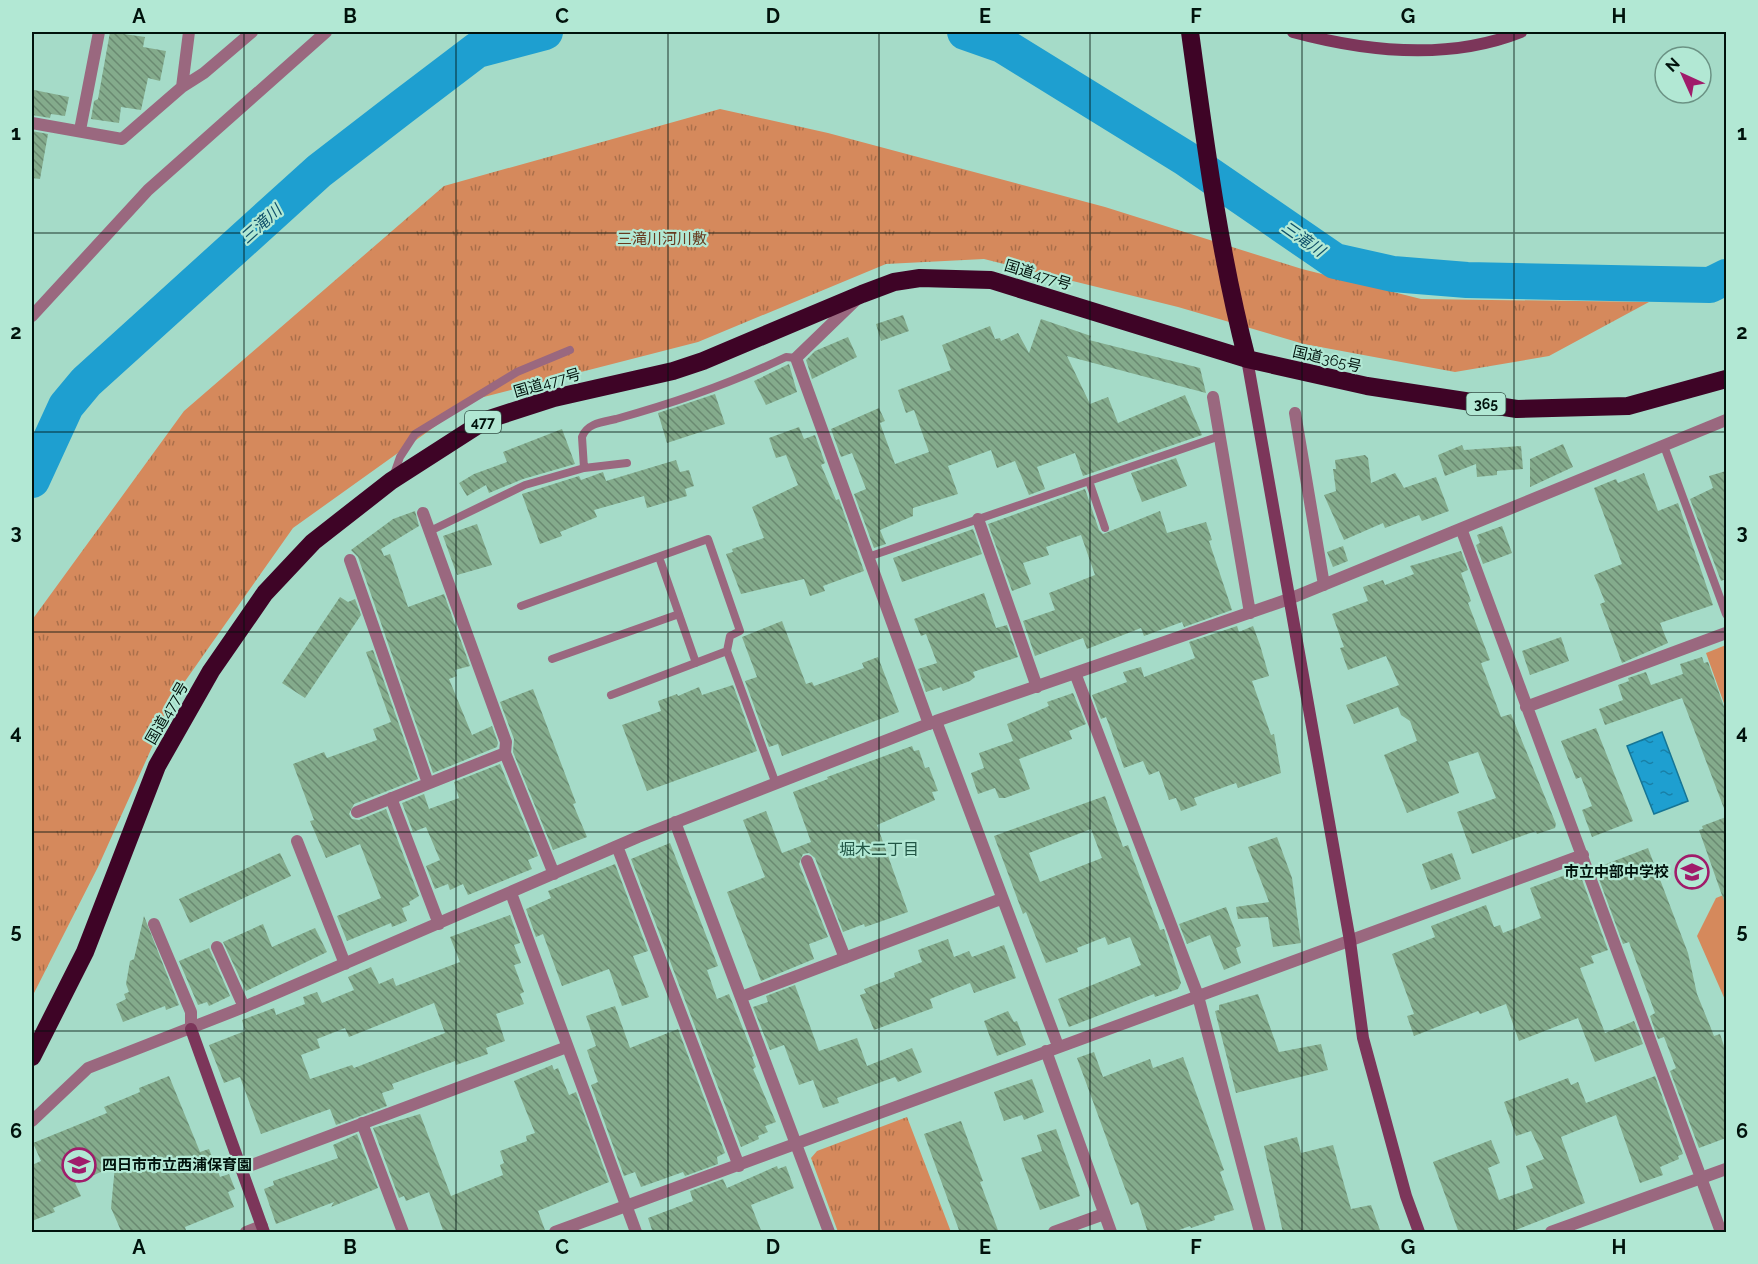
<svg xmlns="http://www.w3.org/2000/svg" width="1758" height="1264" font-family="Raleway,'Noto Sans JP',sans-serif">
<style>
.park{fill:url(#park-tufts)}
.pitch{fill:#d5895c}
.water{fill:url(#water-ripples);stroke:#157595;stroke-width:1.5}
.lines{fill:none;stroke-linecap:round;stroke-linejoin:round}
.river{stroke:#1e9fd0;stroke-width:36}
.building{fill:url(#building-back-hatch);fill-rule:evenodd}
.lane{stroke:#9a687f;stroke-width:8}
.street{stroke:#9a687f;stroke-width:12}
.secondary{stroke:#7c365a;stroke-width:12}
.highway{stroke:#3e0426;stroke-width:18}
.grid{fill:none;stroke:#01120c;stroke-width:1.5;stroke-opacity:0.55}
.labels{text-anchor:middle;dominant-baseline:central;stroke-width:4.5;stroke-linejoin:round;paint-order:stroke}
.shield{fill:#b2e8d4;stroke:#365248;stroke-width:1.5}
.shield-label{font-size:14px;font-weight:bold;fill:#01120c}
.park-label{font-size:15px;fill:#663a1f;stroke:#b2e8d4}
.street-label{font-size:15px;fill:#01120c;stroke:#b2e8d4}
.poi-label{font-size:15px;font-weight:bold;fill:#01120c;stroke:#b2e8d4;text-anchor:end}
.water-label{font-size:16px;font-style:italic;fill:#0f506a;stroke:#b2e8d4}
.neighbourhood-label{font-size:16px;fill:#215545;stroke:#b2e8d4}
.neatline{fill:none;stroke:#01120c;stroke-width:2}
.grid-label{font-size:20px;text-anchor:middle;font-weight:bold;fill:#01120c}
</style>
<defs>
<pattern id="park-tufts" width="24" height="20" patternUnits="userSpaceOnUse" patternTransform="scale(1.5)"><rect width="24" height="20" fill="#d5895c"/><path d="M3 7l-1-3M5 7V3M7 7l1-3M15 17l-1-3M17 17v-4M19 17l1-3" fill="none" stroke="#aa6f4a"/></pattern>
<pattern id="water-ripples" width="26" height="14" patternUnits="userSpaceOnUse" patternTransform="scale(1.5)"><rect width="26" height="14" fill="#1e9fd0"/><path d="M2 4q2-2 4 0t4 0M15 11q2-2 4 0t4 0" fill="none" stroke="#1880a7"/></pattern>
<pattern id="building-back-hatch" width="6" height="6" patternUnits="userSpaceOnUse" patternTransform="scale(1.5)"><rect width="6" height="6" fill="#84ab8c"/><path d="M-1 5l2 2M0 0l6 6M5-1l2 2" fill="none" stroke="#6a8a71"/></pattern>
</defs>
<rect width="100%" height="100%" fill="#a5dbc8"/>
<path class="park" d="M720,109L828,133L1105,207L1302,269L1421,299L1649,302L1549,356L1455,372L1304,344L1178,307L984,259L886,264L698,342L472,400L293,528L176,694L98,867L32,997V620L184,411L444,186Z
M907,1117L951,1232H838L811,1158L817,1151Z"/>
<path class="pitch" d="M1726,645V709L1706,653Z
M1726,894V1002L1697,936L1716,898Z"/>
<path class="water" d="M1662,732L1688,801L1654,814L1627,746Z"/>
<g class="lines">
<path class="river" d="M965,32L1002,45L1185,158L1335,261L1393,274L1467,280L1710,285L1726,277
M32,480L66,406L86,382L319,171L402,107L477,50L545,32"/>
</g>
<path class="building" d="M110,32L145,37L143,47L166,51L160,81L148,78L141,110L121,107L119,123L91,119L94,101L98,99Z
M34,90L69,97L65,116L51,114L50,118L32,115Z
M32,131L48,134L40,179L32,178Z
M903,315L909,331L881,341L876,324Z
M1041,319L1091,336L1089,340L1200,368L1206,393L1067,356L1090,404L1108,397L1118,423L1185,395L1202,435L1083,476L1075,453L1037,467L1045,489L1029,495L1015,461L997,468L991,450L948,466L958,494L913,508V516L880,530L886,544L874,548L854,494L866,489L852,453L841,457L831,429L879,408L885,421L880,423L881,426L895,464L929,452L914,410L906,413L898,390L951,370L942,345L990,326L995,339L1000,338L1001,341L1018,333L1029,353Z
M848,337L857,357L812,379L806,360L815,351Z
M789,364L797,392L766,405L754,381Z
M715,394L725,424L667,443L658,413Z
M799,427L804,439L815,435L825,463L821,465L836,500L839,499L864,571L823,586L825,591L810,596L804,579L741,594L726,554L733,552L732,549L764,538L752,507L798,485L786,455L776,458L769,438Z
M562,429L575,464L523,479L489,493L486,485L467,496L459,483L474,474L507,462L503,452Z
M1563,444L1573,467L1530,487V459Z
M1462,445L1464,450L1521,446L1523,469L1497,471V475L1477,477L1476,464L1445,476L1438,455Z
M1365,455L1368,458L1371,483L1395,473L1404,488L1436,477L1449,511L1422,521L1419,515L1385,528L1383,523L1344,540L1324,495L1336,491L1333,469H1336L1335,460Z
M1176,458L1187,486L1142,502L1131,473Z
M676,460L680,472L689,470L694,486L685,489L687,496L647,508L644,496L594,510L597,517L560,532L562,536L540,544L522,494L579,476L581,480L603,472L606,481Z
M1726,471V519H1724L1726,579L1721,581L1690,499L1713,488L1709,476Z
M1644,473L1658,511L1678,503L1713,605L1660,623L1668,643L1622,663L1600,604L1605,602L1594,575L1622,564L1594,488L1616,479L1618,483Z
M1085,489L1099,530L1103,534L1160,511L1167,533L1206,522L1212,540L1209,541L1232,610L1184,627L1182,622L1144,636L1141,628L1087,649L1083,638L1035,656L1023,621L1055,610L1049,593L1095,575L1081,535L1046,547L1049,555L1023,563L1031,584L1012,591L988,524Z
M415,511L419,526L381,549L384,556L390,554L408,607L444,594L470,666L455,670L457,676L449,679L472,735L492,726L498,743L497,747L433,773L358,557L351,550L393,519Z
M477,524L492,565L457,575L443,536Z
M1502,526L1512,553L1483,564L1476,545L1480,543L1477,535Z
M973,529L982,554L902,582L893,558Z
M1343,546L1348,561L1333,567L1327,552Z
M1461,551L1468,570L1461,573L1471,601L1468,603L1490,660L1481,663L1501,717L1511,714L1556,824L1555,828L1537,834L1536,831L1472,854L1457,812L1496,798L1478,752L1448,762L1459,793L1407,813L1384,755L1417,741L1410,721L1401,715L1398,707L1354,724L1346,705L1399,685L1386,656L1348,670L1340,648L1344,647L1332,614L1368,601L1363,587L1383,580L1385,585L1414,574L1410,566Z
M984,593L996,628L1007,625L1018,657L973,672L975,677L970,681L943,691L941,687L926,692L918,669L937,663L926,634L921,636L914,619Z
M340,597L348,602L355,599L361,615L305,698L282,683Z
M782,621L806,684L812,682L814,686L864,668L862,663L878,657L899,712L782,756L778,744L769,747L745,681L757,677L742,637Z
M1237,626L1239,632L1253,626L1260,645L1269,676L1252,681L1271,735L1274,734L1281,773L1238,788L1236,783L1194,798L1197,805L1181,811L1176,798L1169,800L1159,771L1149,775L1143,761L1124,768L1108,722L1106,717L1101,719L1092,695L1127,682L1123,672L1141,667L1144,677L1195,658L1189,642Z
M1561,637L1569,661L1530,675L1522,651Z
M373,650L418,779L354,804L349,814L352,819L359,820L386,809L419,896L409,902L410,905L402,908L407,921L392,927L391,923L347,941L337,916L381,898L360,844L326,858L310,821L314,820L293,764L324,752L327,758L377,740L373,729L391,722L366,652Z
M1702,657L1704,663L1708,662L1726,712L1725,811L1682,698L1605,725L1599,709L1623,700L1618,685L1629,681L1628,678L1646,672L1651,685L1683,674L1680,664Z
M733,685L757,751L647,791L622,725L661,711L658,701L677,694L678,696L699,687L702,695Z
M533,689L576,803L573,804L587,837L553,850L513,752L514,739L500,702Z
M1073,693L1086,724L1069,731L1072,739L1019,759L1030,789L1005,798H999L995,788L978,794L971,773L984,768L979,753L1013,741L1007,724L1049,706L1047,702Z
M1596,728L1633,821L1592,837L1582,810L1592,806L1581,777L1576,779L1561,741Z
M912,746L914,751L919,750L925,768L929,767L938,791L932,792L935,800L877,825L908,912L865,927L864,924L843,932L815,858L809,853L803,854L799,864L828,937L809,944L814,959L761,981L727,892L765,877L743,820L766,811L782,853L811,842L793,792L828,779L827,777Z
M500,764L538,856L528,860L532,869L468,895L463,884L450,890L448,884L435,889L426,866L440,860L426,827L413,832L402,803L424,794L429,809L459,798L454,782Z
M1105,796L1123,847L1128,845L1160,930L1164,929L1181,983L1178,989L1155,997L1154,994L1069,1027L1058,999L1141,965L1130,937L1108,945L1105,937L1077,948L1078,952L1046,963L1026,912L1023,914L994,836ZM1091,829L1102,858L1040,882L1029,853Z
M1726,817V901H1724L1699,830L1703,829L1702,826Z
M1277,837L1292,878L1301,943L1273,947L1268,917L1238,919L1236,907L1269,902L1248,847Z
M670,843L718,966L707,970L717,999L729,994L754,1056L752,1057L756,1067L753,1069L776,1122L765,1126L768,1132L758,1136L759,1139L741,1147L631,859Z
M1648,848L1688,953L1697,994L1714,1036L1720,1034L1726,1052V1138L1699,1148L1670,1071L1676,1068L1664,1037L1658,1039L1650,1016L1655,1013L1644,983L1629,942L1623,944L1596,871L1602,869L1601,866Z
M280,853L291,876L190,923L179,899Z
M1452,853L1461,879L1431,890L1422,864Z
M615,864L648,951L633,956L649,997L622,1006L609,969L562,986L543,934L536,937L526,909L551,898L548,891Z
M1568,874L1570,880L1581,877L1608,950L1591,956L1594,963L1580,968L1605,1033L1634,1021L1643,1044L1595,1062L1578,1018L1519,1041L1506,1004L1480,1014L1478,1011L1414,1036L1407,1016L1414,1014L1392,954L1435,937L1431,926L1486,905L1494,927L1500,925L1503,933L1541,918L1530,888Z
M1226,907L1241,946L1236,948L1241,963L1224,970L1210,935L1187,944L1179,924Z
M510,915L520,943L514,945L521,963L514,965L524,992L520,994L524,1004L496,1014L505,1041L486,1048L488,1054L456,1065L455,1061L392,1084L394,1089L382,1093L387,1106L336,1125L330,1109L261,1134L240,1077L224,1083L209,1045L245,1031L242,1020L274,1008L276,1015L305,1004L303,997L317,992L322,1003L354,990L348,977L371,967L379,984L393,978L396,986L460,962L450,937ZM434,1003L445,1033L354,1068L352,1065L310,1079L301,1055L320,1048L317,1039L345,1028L349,1037Z
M144,916L179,1005L166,1010L165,1006L123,1022L116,1004L126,999L124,994L129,992L126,984L130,961L134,959Z
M263,924L272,947L315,928L327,952L246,991L223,942Z
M948,939L954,957L969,951L972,957L1004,945L1016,978L974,993L970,983L930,999L933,1008L874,1030L860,995L866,993L864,989L895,977L894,973L922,962L918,950Z
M209,948L230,996L209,1006L207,1002L198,1005L179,961Z
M795,985L819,1051L857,1038L867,1066L912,1048L922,1072L898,1082L895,1077L837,1098L839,1103L823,1108L813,1080L799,1085L784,1045L770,1050L753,1007L768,1002L766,996Z
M1258,994L1279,1052L1321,1044L1328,1070L1236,1093L1215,1011L1219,1010V1005Z
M615,1006L630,1048L678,1029L725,1153L717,1157L718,1164L685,1176L683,1172L641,1187L635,1172L624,1176L591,1085L598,1082L587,1050L596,1046L586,1016Z
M1008,1011L1014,1022L1017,1021L1026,1045L997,1056L984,1021Z
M1094,1052L1103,1077L1150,1059L1153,1068L1183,1057L1224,1170L1220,1172L1234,1210L1214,1216L1215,1220L1191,1228L1190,1226L1171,1233H1148L1138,1202L1131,1205L1077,1058Z
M552,1065L554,1070L558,1068L569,1095L576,1092L609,1182L538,1211L546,1233H444L429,1192L406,1201L404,1196L399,1198L373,1128L420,1114L451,1196L503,1175L500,1165L504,1163L500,1151L527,1141L526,1136L535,1133L514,1081Z
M169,1076L200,1152L209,1149L220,1177L229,1174L235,1189L228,1192L234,1207L185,1227L187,1233H122L111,1208L115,1166L75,1183L81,1196L53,1208L55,1212L32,1221V1165L41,1161L33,1143L107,1113L104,1107L140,1092L139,1088Z
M1655,1076L1683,1154L1678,1156L1679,1159L1660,1167L1663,1175L1640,1183L1616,1115L1561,1137L1585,1203L1508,1233H1459L1433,1162L1491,1140L1500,1163L1488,1168L1499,1200L1533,1188L1526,1166L1544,1159L1531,1131L1516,1136L1504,1102L1568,1078L1571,1085L1578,1082L1586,1103Z
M1032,1079L1044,1112L1024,1120L1022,1115L1004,1121L994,1092Z
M961,1121L983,1181L980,1182L999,1233H960L924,1134Z
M1056,1129L1080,1196L1040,1210L1021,1158L1042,1151L1037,1135Z
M357,1134L378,1188L331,1207L334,1202L276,1224L264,1189L274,1185L273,1181L338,1158L333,1145Z
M1297,1137L1301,1153L1333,1145L1351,1209L1371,1205L1381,1233H1283L1264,1146Z
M777,1166L778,1169L786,1166L794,1188L751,1205L762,1233H653L648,1218L693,1201L690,1191L723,1179L727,1188Z"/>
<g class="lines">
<path class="lane" d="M1664,446L1726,614
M584,468L582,437C587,423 603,422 616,419C674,403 732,383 786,357L796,358
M393,477L400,457L415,434L517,372L570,350
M1089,481L1105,528
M430,531L525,485L584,468L627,463
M659,557L696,663
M868,557L1220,436
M521,606L708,539L740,631L730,636L727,651
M552,659L679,614
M611,695L727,651L776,784"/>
<path class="street" d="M182,87L189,32
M32,123L122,139L182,87L204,73L252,32
M80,130L99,32
M855,301L796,358L929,724
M32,316L148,190L326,32
M1213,397L1250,613
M1295,413L1324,585
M423,513L506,742L505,753
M978,519L1037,687
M1462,531L1721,1232
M350,560L428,783
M1075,673L1198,996L1260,1232
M1526,707L1726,633
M936,721L1058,1046
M391,798L439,924
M357,812L505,753L554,874
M675,822L829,1232
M297,841L345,964
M617,846L739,1166
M807,861L845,958
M511,893L636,1232
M154,924L191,1012V1029
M217,947L244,1007
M741,997L1001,899
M1046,1051L1111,1232
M32,1121L88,1068L244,1007L638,837L936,721L1289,599L1726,420
M362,1123L403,1232
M241,1169L567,1047
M246,1232L262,1226
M555,1232L1583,855
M1054,1232L1104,1214
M1551,1232L1726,1169"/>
<path class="secondary" d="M1293,32C1367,52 1448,61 1521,32
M1247,359L1350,941L1363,1038L1406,1196L1419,1232
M191,1029L264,1232"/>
<path class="highway" d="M1190,32C1205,141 1219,252 1247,359
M32,1057L85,952L157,766L211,671L265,593L313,542L391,481L486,420L554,398L673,371L703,361L862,294L894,282L920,278L991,280L1247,359L1367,386L1517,409L1628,406L1726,379"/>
</g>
<path class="grid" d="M244,32V1232M456,32V1232M668,32V1232M879,32V1232M1090,32V1232M1302,32V1232M1514,32V1232M32,233H1726M32,432H1726M32,632H1726M32,832H1726M32,1031H1726"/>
<defs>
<symbol id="school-ring" viewBox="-11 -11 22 22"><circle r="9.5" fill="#b2e8d4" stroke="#a01b6a" stroke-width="1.5"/><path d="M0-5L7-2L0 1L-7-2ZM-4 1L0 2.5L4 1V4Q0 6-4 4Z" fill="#a01b6a"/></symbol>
</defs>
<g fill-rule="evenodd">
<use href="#school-ring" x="1673" y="853" width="38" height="38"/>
<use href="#school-ring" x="60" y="1146" width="38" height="38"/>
</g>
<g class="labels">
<g class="shield">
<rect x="1466.5" y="393" width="39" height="22" rx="4.5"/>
<rect x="465" y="411" width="36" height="22" rx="4.5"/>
</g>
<g class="shield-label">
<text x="1486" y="404">365</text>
<text x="483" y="422">477</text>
</g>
<g class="park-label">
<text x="662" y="239">三滝川河川敷</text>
</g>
<g class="street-label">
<text transform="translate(1038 275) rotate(17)">国道477号</text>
<text transform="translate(1327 359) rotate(13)">国道365号</text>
<text transform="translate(547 383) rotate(-16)">国道477号</text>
<text transform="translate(167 713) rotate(-60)">国道477号</text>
</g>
<g class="poi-label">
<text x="1669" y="872">市立中部中学校</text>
<text x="102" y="1165" text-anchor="start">四日市市立西浦保育園</text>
</g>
<g class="water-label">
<text transform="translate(261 224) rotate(-42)">三滝川</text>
<text transform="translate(1303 239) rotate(35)">三滝川</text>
</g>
<g class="neighbourhood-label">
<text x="879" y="849">堀木二丁目</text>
</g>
</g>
<rect width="1758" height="1264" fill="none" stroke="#b2e8d4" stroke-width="66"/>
<g transform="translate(1683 75) rotate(315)"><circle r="28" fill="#b2e8d4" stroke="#6b9284" stroke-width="1.5"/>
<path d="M0-4.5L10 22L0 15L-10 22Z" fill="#a01b6a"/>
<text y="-9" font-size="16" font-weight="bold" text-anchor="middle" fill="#01120c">N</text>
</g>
<rect x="33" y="33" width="1692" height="1198" class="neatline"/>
<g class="grid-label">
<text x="139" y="23">A</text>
<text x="350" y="23">B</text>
<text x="562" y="23">C</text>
<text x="773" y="23">D</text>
<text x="985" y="23">E</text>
<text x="1196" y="23">F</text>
<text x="1408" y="23">G</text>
<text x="1619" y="23">H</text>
<text x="16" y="140">1</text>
<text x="1742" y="140">1</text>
<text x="16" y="339">2</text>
<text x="1742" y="339">2</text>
<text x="16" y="539">3</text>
<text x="1742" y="539">3</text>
<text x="16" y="739">4</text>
<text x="1742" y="739">4</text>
<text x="16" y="938">5</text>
<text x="1742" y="938">5</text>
<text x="16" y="1138">6</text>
<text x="1742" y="1138">6</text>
<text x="139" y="1254">A</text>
<text x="350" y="1254">B</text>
<text x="562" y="1254">C</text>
<text x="773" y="1254">D</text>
<text x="985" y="1254">E</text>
<text x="1196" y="1254">F</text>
<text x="1408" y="1254">G</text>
<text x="1619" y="1254">H</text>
</g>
</svg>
